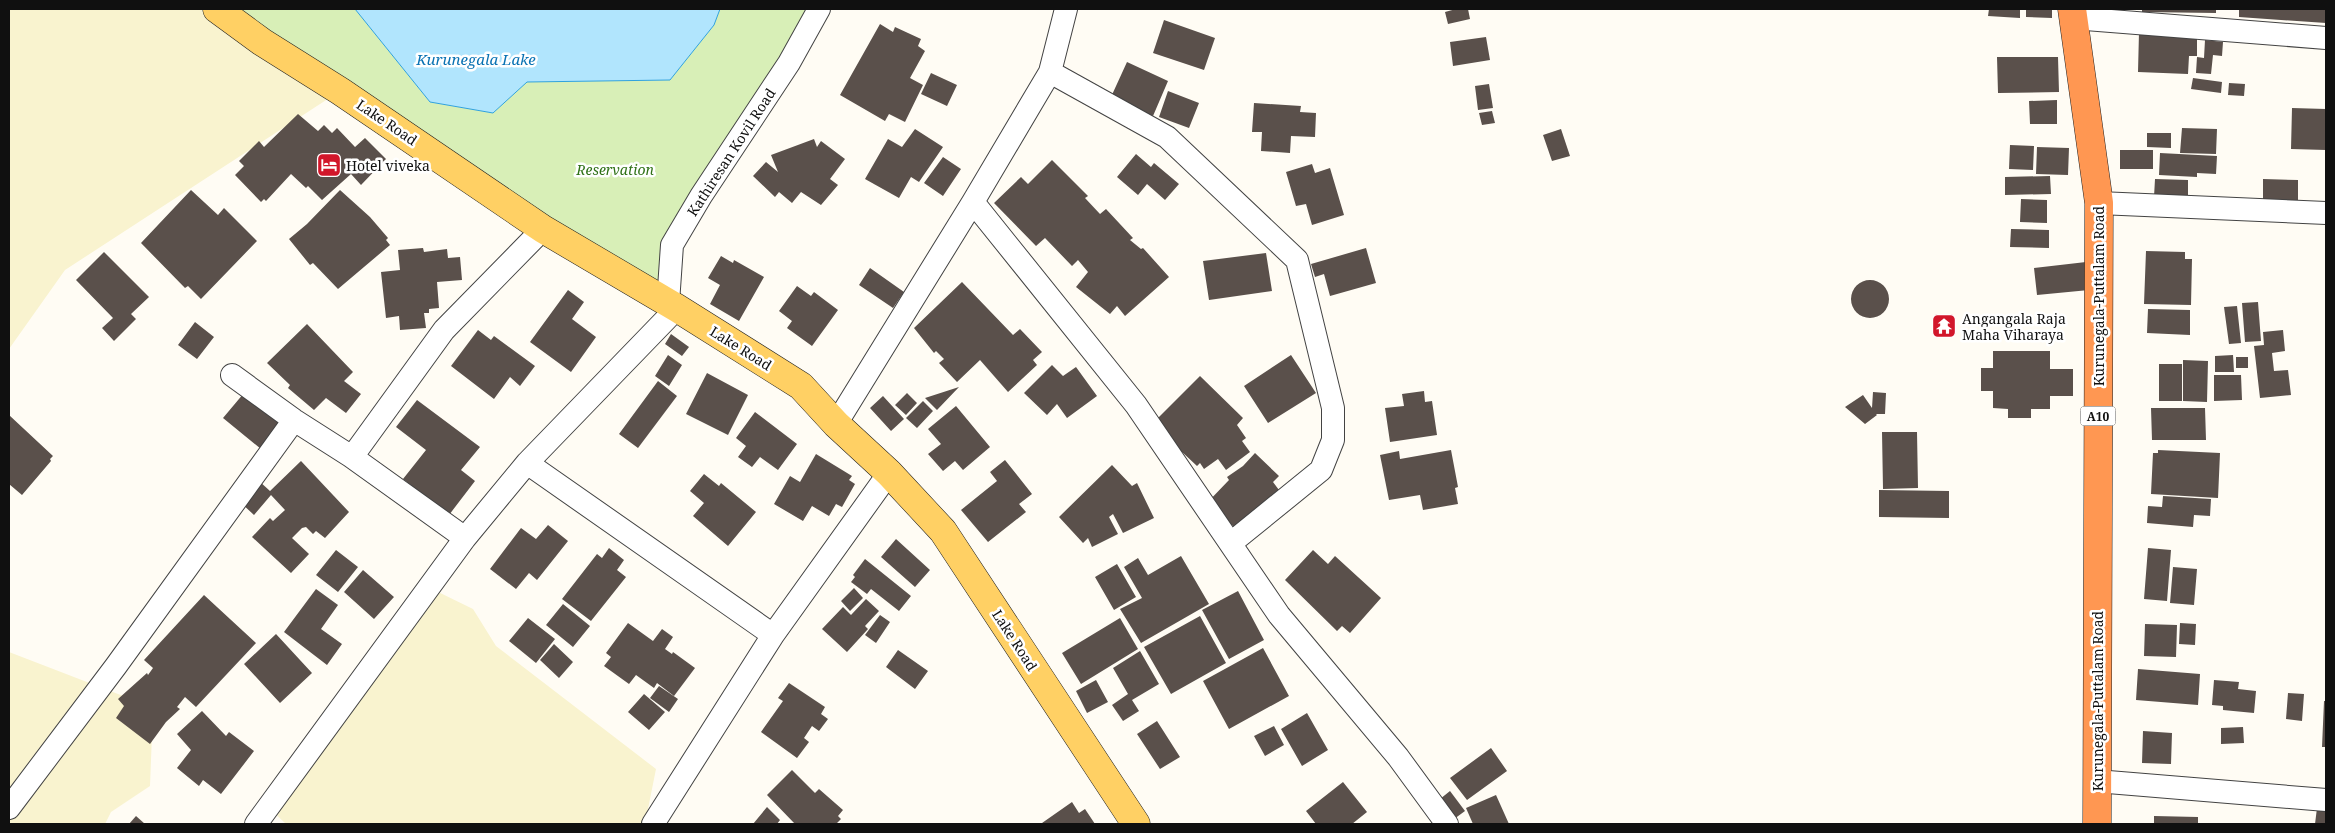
<svg xmlns="http://www.w3.org/2000/svg" width="2335" height="833" font-family="'Noto Serif',serif">
<style>
.farmland{fill:#f9f3cf}
.green{fill:#d8efb7}
.water{fill:#b1e5fd;stroke:#30a2dd}
.building{fill:#5a504b}
.lines{fill:none;stroke-linecap:round;stroke-linejoin:round}
.minor-casing{stroke:#434343;stroke-width:24}
.major-casing{stroke:#212121;stroke-width:29}
.highway-casing{stroke:#212121;stroke-width:29}
.minor{stroke:#fff;stroke-width:22}
.major{stroke:#ffd064;stroke-width:28}
.highway{stroke:#ff9752;stroke-width:28}
.labels{text-anchor:middle;dominant-baseline:central;stroke-width:5;stroke-linejoin:round;paint-order:stroke}
.shield{fill:#fff;stroke:#585858;stroke-width:1}
.shield-label{font-size:12px;font-weight:bold;fill:#101010}
.street-label{font-size:14px;fill:#101010;stroke:#fff}
.poi-label{font-size:14px;fill:#101010;stroke:#fff;text-anchor:start}
.park-label{font-size:14px;font-style:italic;fill:#2f7117;stroke:#fff}
.water-label{font-size:15px;font-style:italic;fill:#0972b3;stroke:#fff}
</style>
<rect width="100%" height="100%" fill="#fffcf4"/>
<path class="farmland" d="M9,9H217L340,91L65,270L9,349Z
M430,588L473,609L496,646L656,769L645,824H286L268,807Z
M9,652L144,704L152,734L150,786L111,812L105,824H9Z"/>
<path class="green" d="M217,9H355L430,102L493,113L527,82L670,80L714,25L720,9H819L672,245L668,303Z"/>
<path class="water" d="M355,9H720L714,25L670,80L527,82L493,113L430,102Z"/>
<path class="building" d="M1456,9H1468L1470,19L1448,24L1445,12Z
M1989,9H2020V18L1988,16Z
M2026,9H2052V18L2026,17Z
M2142,9H2216V13L2142,12Z
M2239,9H2326V23L2239,17Z
M1164,20L1215,38L1204,70L1153,53Z
M880,24L893,32L895,27L921,39L918,46L925,51L910,78L923,85L905,122L889,114L885,121L840,95Z
M2139,32L2197,34V56H2189L2188,74L2138,72Z
M1486,37L1490,60L1453,66L1450,42Z
M2205,40L2223,42L2222,56L2213,55L2211,74L2196,73L2197,57L2204,58Z
M1997,57H2058L2059,92L1998,93Z
M1127,62L1168,81L1153,116L1111,97Z
M931,73L957,85L947,106L921,94Z
M2193,78L2222,82L2221,93L2191,89Z
M2229,83L2245,84L2244,96L2228,95Z
M1489,84L1493,108L1478,110L1475,86Z
M1168,91L1199,103L1189,128L1159,117Z
M2057,100V124H2030L2029,101Z
M1254,103L1301,106L1300,112L1316,113L1315,137L1291,136L1290,153L1261,151L1262,132H1252Z
M2292,108L2326,109V150L2291,149Z
M1492,111L1495,123L1482,125L1479,113Z
M298,114L318,131L324,125L332,133L337,128L355,147L365,138L386,159L361,185L351,174L322,200L308,186L306,188L291,174L266,201L264,199L261,202L235,175L244,166L239,161L259,141L264,147Z
M2182,128L2217,129L2216,154L2180,153Z
M915,129L943,147L919,182L911,177L899,198L865,179L888,139L902,147Z
M1561,129L1570,156L1552,161L1543,135Z
M2147,133H2171V148L2147,147Z
M814,139L817,147L821,141L845,159L830,179L838,185L821,205L801,192L792,203L779,192L775,197L753,176L766,162L778,172L771,155Z
M2010,145L2034,146L2033,170L2009,169Z
M2037,147L2069,148L2068,175L2036,174Z
M2120,150H2153V169H2120Z
M2160,153L2217,156L2216,174L2197,173V177L2159,175Z
M1136,154L1151,167L1154,163L1179,184L1165,200L1147,184L1138,195L1117,177Z
M943,157L961,169L943,196L924,183Z
M1052,160L1088,196L1085,198L1100,214L1106,209L1133,238L1130,240L1141,249L1143,248L1169,277L1125,316L1117,306L1110,314L1076,287L1088,272L1078,260L1072,266L1045,238L1036,246L994,203L1021,177L1028,184Z
M1312,164L1315,173L1330,168L1344,215L1312,225L1306,204L1296,206L1286,172Z
M2050,176L2051,194L2005,195V177Z
M2155,179L2188,180V198L2154,197Z
M2263,179L2298,180V205H2263Z
M191,190L218,215L224,208L257,241L201,299L188,286L185,288L141,243Z
M340,190L370,217L388,238L386,240L390,245L338,289L313,263L310,265L289,239L307,224Z
M2021,199L2047,200V223L2020,222Z
M2011,229L2049,230V248L2010,247Z
M423,248L424,252L447,249L448,258L460,257L462,280L437,282L439,308L429,309V313H424L426,328L400,330L399,316L386,318L381,272L400,270L398,250Z
M1366,248L1376,283L1330,296L1324,274L1315,277L1311,264Z
M2146,251L2185,252V259H2192L2191,305L2144,304Z
M104,252L149,297L131,314L136,319L114,341L102,328L113,318L76,280Z
M1266,253L1272,291L1209,300L1203,261Z
M721,256L733,263L734,260L764,277L739,321L710,304L720,285L708,278Z
M2086,262L2089,290L2037,295L2034,268Z
M870,268L904,292L893,308L859,285Z
M1851 299a19 19 0 1 1 38 0a19 19 0 1 1-38 0Z
M962,282L1013,335L1020,329L1042,352L1033,360L1037,365L1008,392L980,360L957,382L939,363L944,359L936,351L934,353L914,328Z
M797,286L811,296L814,292L838,310L812,346L787,328L792,321L779,311Z
M568,290L584,302L572,319L596,337L571,372L530,342Z
M2258,302L2261,341L2245,342L2242,303Z
M2237,306L2241,343L2229,344L2224,307Z
M2148,309L2190,310V335L2147,333Z
M195,322L214,337L197,359L178,345Z
M307,324L353,372L344,381L361,394L346,413L326,398L314,410L288,388L290,385L267,363Z
M478,330L491,340L494,336L535,366L520,386L510,377L494,399L451,366Z
M2283,330L2285,351L2272,353L2274,371L2288,370L2291,395L2260,398L2254,346L2264,345L2263,332Z
M671,334L689,347L682,356L665,344Z
M1993,351H2050V369H2073V396H2050V409H2031V418H2008V409L1993,408V391H1981V368H1993Z
M668,355L682,365L669,386L655,376Z
M1291,355L1316,393L1268,423L1244,386Z
M2233,355L2234,372H2215V356Z
M2236,357H2248V368H2236Z
M2183,360L2208,361L2207,402L2183,401Z
M2159,364H2182V401H2159Z
M1052,365L1063,376L1076,367L1097,396L1067,418L1057,404L1047,415L1024,393Z
M707,373L748,395L728,435L686,414Z
M2214,375H2241L2242,400L2214,401Z
M1200,376L1243,418L1237,425L1246,438L1242,441L1250,452L1226,470L1218,459L1204,469L1200,463L1197,466L1181,451L1179,452L1153,423Z
M658,381L677,396L638,448L619,434Z
M959,387L937,410L925,398Z
M1424,391L1425,402L1432,401L1437,435L1390,442L1385,408L1404,406L1402,394Z
M1873,392L1886,393L1885,414H1876L1877,415L1865,424L1845,407L1863,395L1872,408Z
M244,393L281,425L261,449L223,418Z
M907,393L917,403L906,415L895,405Z
M883,396L904,419L891,431L870,408Z
M417,400L480,447L461,470L475,481L449,515L403,479L426,450L396,427Z
M923,401L933,411L917,428L906,418Z
M956,406L990,447L963,470L955,461L943,471L928,454L941,444L928,429Z
M2151,408H2205L2206,440H2152Z
M755,412L797,444L778,470L760,457L752,467L738,457L746,446L736,438Z
M9,415L53,456L50,459L51,461L22,495L9,484Z
M1882,432H1917L1918,488L1883,489Z
M1451,450L1458,487L1455,488L1458,504L1423,510L1420,495L1389,500L1380,455L1399,451L1400,459Z
M2158,450L2220,453L2218,498L2151,494L2153,453H2158Z
M1255,453L1279,476L1273,482L1282,494L1234,528L1232,525L1229,528L1205,505L1229,480L1227,477L1243,466Z
M816,454L852,476L849,480L855,484L842,507L836,504L829,516L812,506L803,521L774,504L790,476L800,482Z
M1005,460L1032,494L1019,504L1026,512L988,542L961,510L997,481L990,472Z
M301,461L349,512L325,538L316,531L313,534L306,527L302,528L292,538L309,554L291,573L252,537L270,518L273,521L285,510L271,495L254,515L240,502L259,481L270,491Z
M1112,465L1132,486L1137,483L1154,518L1123,533L1113,514L1109,517L1118,534L1092,547L1088,538L1083,543L1059,517Z
M704,474L719,486L721,483L756,512L728,546L693,516L704,503L690,491Z
M1879,490L1949,491V518L1879,517Z
M2163,496L2211,499L2210,516L2194,515L2193,527L2147,523L2148,506L2162,507Z
M548,525L568,541L537,580L529,573L516,589L490,569L521,528L536,539Z
M896,539L930,570L915,587L881,557Z
M609,548L624,560L617,570L626,577L591,621L562,599L597,554L602,558Z
M2148,548L2171,550L2167,601L2144,599Z
M336,550L358,567L338,592L316,575Z
M1313,550L1328,564L1335,556L1381,598L1350,633L1342,626L1337,631L1285,580Z
M1181,556L1209,604L1141,643L1120,609L1142,598L1124,567L1138,558L1148,575Z
M865,559L911,596L899,611L871,589L867,594L851,582L855,577L853,575Z
M1117,564L1136,597L1114,610L1095,577Z
M2173,567L2197,569L2194,605L2170,603Z
M363,570L394,597L374,619L344,592Z
M854,588L863,598L850,611L841,601Z
M316,589L338,605L321,629L342,644L327,665L284,632Z
M1238,591L1264,640L1229,659L1202,610Z
M204,595L256,643L196,707L185,697L177,707L180,709L166,722L150,744L116,718L124,706L118,699L147,673L148,675L153,668L144,660Z
M866,599L879,611L865,626L868,629L847,652L822,629L843,607L851,615Z
M563,604L590,626L573,647L546,625Z
M880,615L890,622L876,643L865,635Z
M1200,616L1226,663L1171,694L1144,647Z
M528,618L555,639L536,663L509,641Z
M1120,618L1138,649L1081,684L1062,653Z
M628,623L653,641L662,629L673,637L665,649L672,654L673,652L695,668L674,696L657,683L654,688L636,675L629,684L604,666L611,657L606,653Z
M2180,623L2196,624L2195,645L2179,644Z
M2145,624L2177,625L2176,657L2144,656Z
M276,634L312,673L280,703L244,664Z
M554,644L573,662L559,678L540,660Z
M1263,648L1289,696L1229,729L1203,681Z
M898,650L928,671L915,689L886,667Z
M1140,651L1159,684L1132,700L1139,711L1123,721L1112,705L1128,694L1113,668Z
M2138,669L2200,674L2198,705L2136,700Z
M1096,680L1108,702L1087,713L1076,691Z
M2214,680L2239,682L2238,689L2256,691L2254,713L2223,710V706L2212,705Z
M789,683L825,707L821,714L828,719L819,731L812,726L804,738L809,742L797,758L761,732L783,701L778,698Z
M659,686L678,699L669,712L650,698Z
M2288,693L2304,694L2302,721L2286,719Z
M644,694L665,712L649,730L628,712Z
M2324,701H2326V747H2322Z
M202,711L226,736L229,732L254,751L221,794L203,780L199,786L177,768L191,750L177,734Z
M1307,713L1328,750L1302,766L1281,729Z
M1157,721L1180,757L1160,769L1137,734Z
M1274,726L1284,745L1265,756L1254,736Z
M2243,727L2244,743L2221,744V728Z
M2143,731L2172,733L2171,764L2142,763Z
M1491,748L1507,771L1467,800L1450,778Z
M792,770L815,793L819,789L843,810L838,816L841,819L836,824H795L767,795Z
M1343,782L1367,812L1352,824H1316L1306,811Z
M1450,791L1465,811L1450,822L1435,803Z
M1496,795L1509,824H1473L1466,808Z
M1072,802L1079,813L1085,809L1095,824H1043L1042,823Z
M767,807L780,820L777,824H753Z
M2317,808L2326,809V824H2315Z
M136,816L145,824H129Z
M2154,816L2198,817V824H2154Z"/>
<g class="lines">
<defs>
<path id="minor" d="M2073,18L2326,38
M1050,72L1167,137L1297,260L1333,408V440L1321,470L1231,543
M973,202L1136,405L1279,615L1398,757L1447,824
M2099,203L2326,213
M668,303L672,245L701,196L789,63L819,9
M232,375L294,420L352,457L465,538
M836,424L973,202L1050,72L1066,9
M352,457L444,330L543,229
M527,463L773,635
M2096,781L2326,800
M9,808L116,666L294,420
M256,824L465,538L527,463L677,308
M653,824L773,635L889,473"/>
<path id="major" d="M217,9L262,42L340,91L543,229L677,308L801,386L836,424L889,473L943,531L1136,824"/>
<path id="highway" d="M2072,9L2099,203L2097,824"/>
</defs>
<use href="#minor" class="minor-casing"/>
<use href="#major" class="major-casing"/>
<use href="#highway" class="highway-casing"/>
<use href="#minor" class="minor"/>
<use href="#major" class="major"/>
<use href="#highway" class="highway"/>
</g>
<defs>
<symbol id="hotel-square" viewBox="-11 -11 22 22"><rect x="-9" y="-9" width="18" height="18" rx="4" fill="#d2162a" stroke="#fff"/><path d="M-6-4.5h1.5V1H6V5H4.5V3h-9V5H-6ZM-4 0a1.8 1.8 0 1 1 3.6 0ZM.5 0V-2.5h3Q6-2.5 6 0Z" fill="#fff"/></symbol>
<symbol id="temple-square" viewBox="-11 -11 22 22"><rect x="-9" y="-9" width="18" height="18" rx="4" fill="#d2162a" stroke="#fff"/><path d="M0-6L5-2H3V0L6.5 2.5H4V6H1.5V3h-3V6H-4V2.5H-6.5L-3 0V-2H-5Z" fill="#fff"/></symbol>
</defs>
<g fill-rule="evenodd">
<use href="#hotel-square" x="315" y="151" width="28" height="28"/>
<use href="#temple-square" x="1930" y="312" width="28" height="28"/>
</g>
<g class="labels">
<rect class="shield" x="2080.5" y="406.5" width="35" height="19" rx="4"/>
<g class="shield-label">
<text x="2098" y="416">A10</text>
</g>
<g class="street-label">
<text transform="translate(387 122) rotate(34)">Lake Road</text>
<text transform="translate(731 152) rotate(-57)">Kathiresan Kovil Road</text>
<text transform="translate(2098 296) rotate(-90)">Kurunegala-Puttalam Road</text>
<text transform="translate(741 348) rotate(32)">Lake Road</text>
<text transform="translate(1015 640) rotate(57)">Lake Road</text>
<text transform="translate(2097 701) rotate(-90)">Kurunegala-Puttalam Road</text>
</g>
<g class="poi-label">
<text x="346" y="165">Hotel viveka</text>
<text x="1962" y="318">Angangala Raja<tspan x="1962" dy="16">Maha Viharaya</tspan></text>
</g>
<g class="park-label">
<text x="615" y="169">Reservation</text>
</g>
<g class="water-label">
<text x="476" y="59">Kurunegala Lake</text>
</g>
</g>
<rect width="2335" height="833" fill="none" stroke="#101010" stroke-width="20"/>
</svg>
